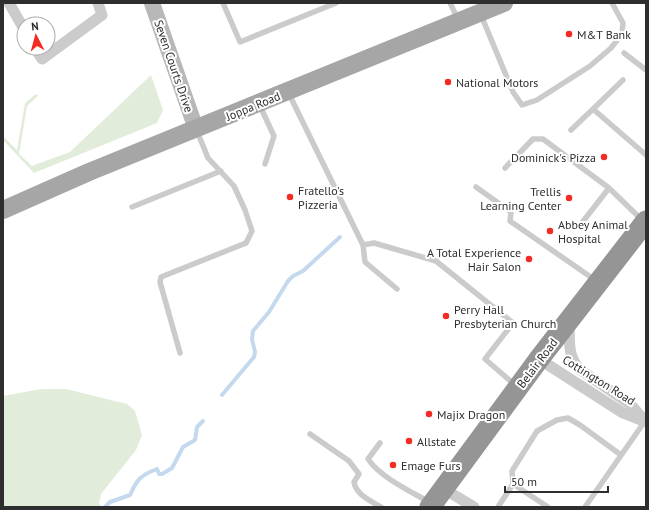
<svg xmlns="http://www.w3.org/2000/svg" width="649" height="510" font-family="'PT Sans',sans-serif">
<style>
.green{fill:#e2ecda}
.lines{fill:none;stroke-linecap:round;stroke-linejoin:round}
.stream{stroke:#c5d9ee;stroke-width:4}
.lane{stroke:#cbcbcb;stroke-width:5.5}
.street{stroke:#cbcbcb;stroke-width:11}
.secondary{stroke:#b8b8b8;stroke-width:16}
.primary{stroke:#a6a6a6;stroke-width:18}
.highway{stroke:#959595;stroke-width:21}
.poi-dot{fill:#f22b23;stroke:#fff;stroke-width:1.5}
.labels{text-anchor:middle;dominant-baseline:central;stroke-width:4;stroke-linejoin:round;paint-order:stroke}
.poi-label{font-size:12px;fill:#2e2e2e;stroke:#fff;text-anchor:start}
.street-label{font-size:12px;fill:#2e2e2e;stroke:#fff}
</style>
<rect width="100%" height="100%" fill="#fff"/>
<path class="green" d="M151,75L163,110L157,123L34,173L3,140V136L17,150L25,103L36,94L38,96L27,106L19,154L32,166L70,152Z
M41,389H66L127,404L135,411L142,435L136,450L101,494L99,503L101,507H3V396Z"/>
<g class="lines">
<path class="stream" d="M222,395L254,357L255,352L252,339L253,331L269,312L288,281L293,276L303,271L340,237
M105,507L110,502L130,495C137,479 141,475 157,469L159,474H162L172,468L183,447L195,440L197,427L203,421"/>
<path class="lane" d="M223,3L240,42L336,3
M450,3L458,19
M481,15L513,92L522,105L537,100L590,66L611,48L622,34L623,23L612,3
M624,53L646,70
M623,80L593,109L646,155
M289,94L363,245L374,243L436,261L513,323L485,359L515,385
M260,106L274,136L265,164
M571,130L593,109
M505,168L533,139H543L609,188L642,220
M476,187L511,212L510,221L595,280
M132,207L221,171
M581,224L609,188
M363,245L365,262L397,289
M180,353L160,282L161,277L246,243L252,231L245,210L234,186L208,158L197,131
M310,434L349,461L359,474L354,482C356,495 371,501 381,507
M380,443L368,459C380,477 410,491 429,502
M513,484L512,471L537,431L557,420L568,418L580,425L621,455
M498,507L513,484L548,507
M585,507L645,421"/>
<path class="street" d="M9,3L24,29
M35,48L42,59L102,15L98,3
M569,323C570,341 567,354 579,369L630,404L645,421
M539,359L623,413L643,421
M444,489L474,507"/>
<path class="secondary" d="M152,3L196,129"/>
<path class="primary" d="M3,210L89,172L504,3"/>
<path class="highway" d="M430,507L539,359L646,221"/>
</g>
<g class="poi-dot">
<circle cx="569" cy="34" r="4"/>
<circle cx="448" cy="82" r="4"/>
<circle cx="604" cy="157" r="4"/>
<circle cx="290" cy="197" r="4"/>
<circle cx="569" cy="198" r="4"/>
<circle cx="550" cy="231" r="4"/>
<circle cx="529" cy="259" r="4"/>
<circle cx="446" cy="316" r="4"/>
<circle cx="429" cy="414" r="4"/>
<circle cx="409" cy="441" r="4"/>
<circle cx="393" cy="465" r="4"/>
</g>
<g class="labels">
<g class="poi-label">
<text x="577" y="34">M&amp;T Bank</text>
<text x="456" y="82">National Motors</text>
<text x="596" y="157" text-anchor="end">Dominick's Pizza</text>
<text x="298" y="190">Fratello's<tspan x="298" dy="14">Pizzeria</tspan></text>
<text x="561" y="191" text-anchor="end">Trellis<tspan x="561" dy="14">Learning Center</tspan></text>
<text x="558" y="224">Abbey Animal<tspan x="558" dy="14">Hospital</tspan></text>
<text x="521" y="252" text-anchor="end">A Total Experience<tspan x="521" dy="14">Hair Salon</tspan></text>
<text x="454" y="309">Perry Hall<tspan x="454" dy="14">Presbyterian Church</tspan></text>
<text x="437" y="414">Majix Dragon</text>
<text x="417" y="441">Allstate</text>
<text x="401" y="465">Emage Furs</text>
</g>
<g class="street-label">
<text transform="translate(174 66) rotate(71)">Seven Courts Drive</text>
<text transform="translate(253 106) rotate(-22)">Joppa Road</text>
<text transform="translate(537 363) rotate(-53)">Belair Road</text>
<text transform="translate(599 380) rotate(32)">Cottington Road</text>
</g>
</g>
<rect width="649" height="510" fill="none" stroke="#2e2e2e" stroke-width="8"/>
<g transform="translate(36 36) rotate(354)"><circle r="19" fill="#ffffff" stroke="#ababab"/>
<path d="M0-3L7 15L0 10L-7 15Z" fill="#f22b23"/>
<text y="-6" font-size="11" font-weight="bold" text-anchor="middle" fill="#2e2e2e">N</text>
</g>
<path d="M505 486v6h103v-6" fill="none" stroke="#2e2e2e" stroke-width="2"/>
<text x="511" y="486" font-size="12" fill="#2e2e2e" stroke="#ffffff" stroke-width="3" paint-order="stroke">50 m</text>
</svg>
